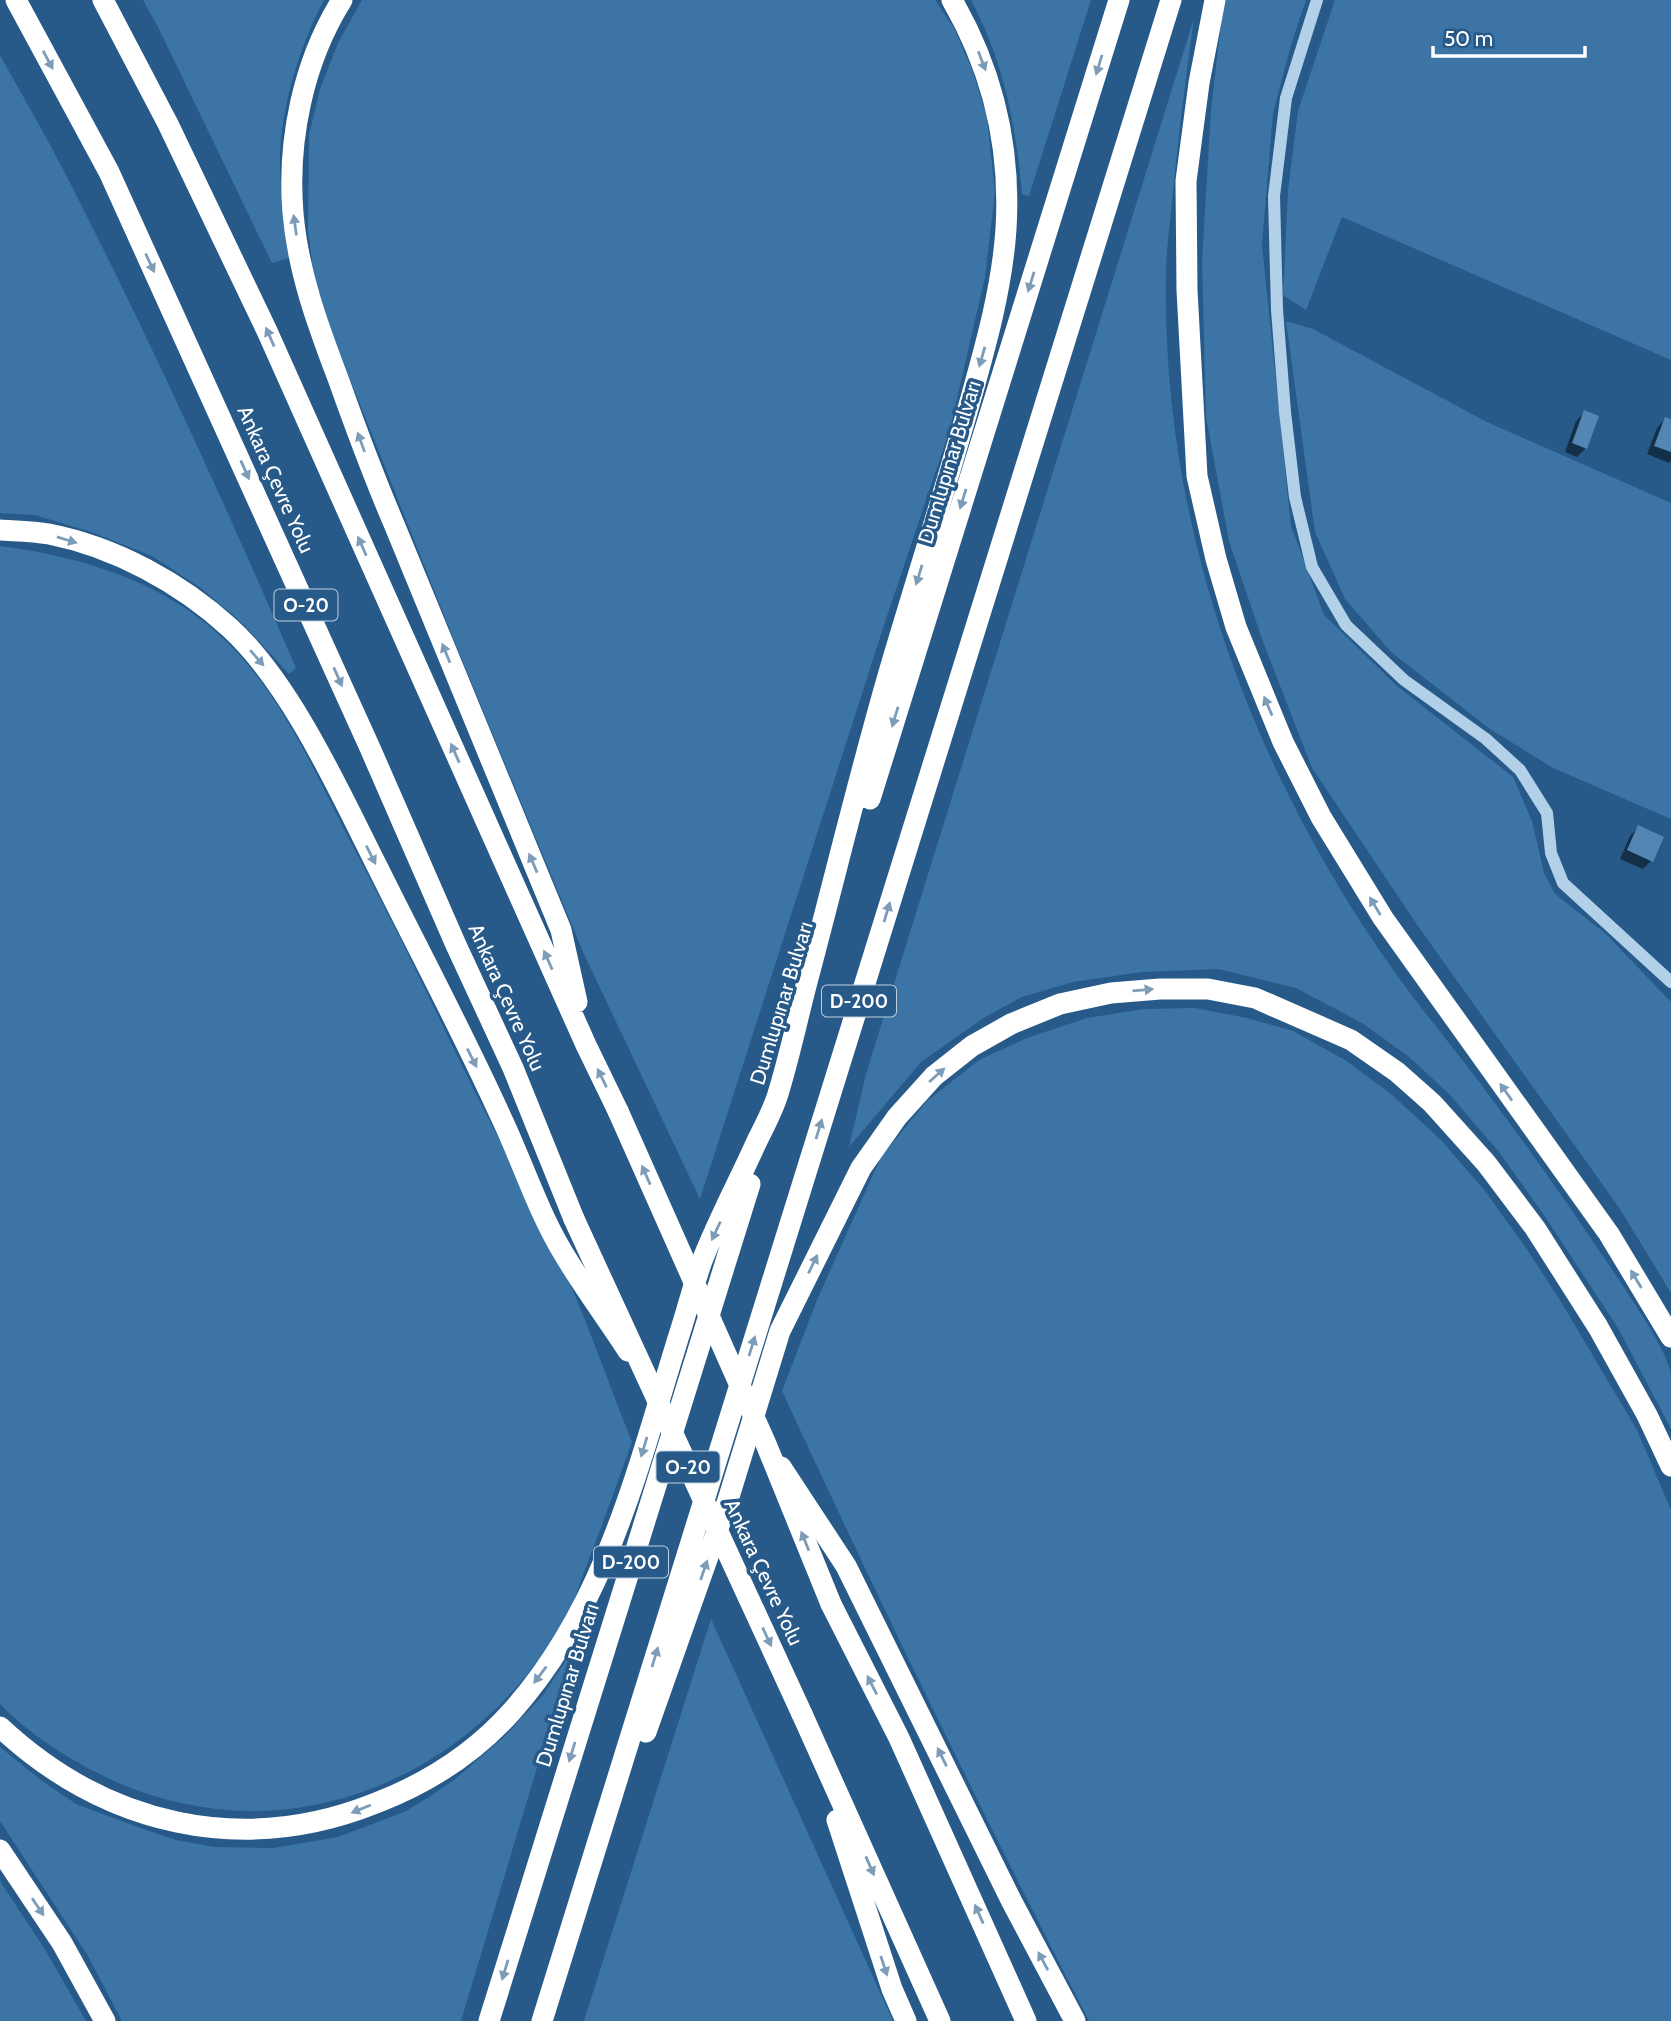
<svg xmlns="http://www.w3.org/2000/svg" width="1671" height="2021" font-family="Cabin,sans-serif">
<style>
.green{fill:#3b74a5}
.shadow{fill:#0007}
.building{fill:#5386b2}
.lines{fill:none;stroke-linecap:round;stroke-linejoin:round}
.minor{stroke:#b3d0e9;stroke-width:12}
.highway{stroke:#fff;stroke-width:21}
.highway-bridge{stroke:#fff;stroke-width:21}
.oneway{fill:#7d9cb8}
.labels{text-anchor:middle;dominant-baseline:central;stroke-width:7;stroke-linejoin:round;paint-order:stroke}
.shield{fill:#275a89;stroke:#becedc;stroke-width:2}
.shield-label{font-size:19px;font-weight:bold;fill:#fff}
.street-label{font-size:21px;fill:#fff;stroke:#275a89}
</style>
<rect width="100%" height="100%" fill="#275a89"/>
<path class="green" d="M143,0H324C298,49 278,116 280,172C281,201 286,230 289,258L272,263L158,27Z
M362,0H935L954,28L973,72L987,118L995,192L985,277L950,429L884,625L700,1199L583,952L455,643L330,329L315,282L308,231L309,135L320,89L338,43Z
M971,0H1091L1029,196L1022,194C1015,122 1005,65 971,0Z
M1226,0H1306L1291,45L1273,114L1262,245L1291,526L1324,615L1397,686L1513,777L1532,821L1544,873L1555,894L1605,933L1671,1002V1293L1620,1209L1420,929L1312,768L1262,639L1229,541L1206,417L1202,261L1211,110L1221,23Z
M1335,0H1671V360L1342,217L1306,310L1283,295L1288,190L1298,111Z
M1194,18C1185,83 1177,147 1171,212C1169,232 1166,253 1166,274C1161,526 1252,774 1399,978C1425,1014 1453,1047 1480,1083C1528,1147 1574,1212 1619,1280C1633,1302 1667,1349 1671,1375C1671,1392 1671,1412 1671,1429L1618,1328L1544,1215L1499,1152L1449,1094L1408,1056L1362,1023L1296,988L1218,969L1142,972L1073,982L1022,997L985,1017L921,1062L849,1147L866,1074Z
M0,55C23,97 48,139 69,181C151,341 225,504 296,668L289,674L241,622L201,588L152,556L94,533L35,515L0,513Z
M1286,321L1313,329L1487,422L1671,503V819L1553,768L1490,729L1391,652L1345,599L1315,532Z
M0,546C85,557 168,583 229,644C287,702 320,784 358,856C398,931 434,1008 471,1084C502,1146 535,1207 564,1270C589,1326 609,1385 632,1442C616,1486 601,1529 584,1572C578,1588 573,1607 565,1621C470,1780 288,1858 114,1781C73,1762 31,1736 0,1704Z
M1195,1008L1247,1018L1293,1031L1345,1060L1391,1094L1441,1140L1485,1191L1524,1245L1560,1300L1637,1430L1671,1510V2021H1089C982,1813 880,1603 782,1391L817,1300L881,1157L927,1101L979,1060L1027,1038L1087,1018L1144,1009Z
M711,1619L893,2021H584Z
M572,1651L461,2021H122L88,1956L0,1821V1747L42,1781L76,1804L143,1829L176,1840L214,1847L273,1848L338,1837L404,1812L429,1797L454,1780L505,1736L543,1695Z
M0,1881L46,1951L86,2021H0Z"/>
<path class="shadow" d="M1585,412L1586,448L1577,457L1565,452L1576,421Z
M1665,419L1671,421V460L1669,463L1647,454L1657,428Z
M1639,827L1651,861L1643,869L1620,859L1630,836Z"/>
<path class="building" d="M1584,410L1599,416L1587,449L1572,443Z
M1665,417L1671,419V452L1654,446Z
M1638,825L1664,837L1653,862L1627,850Z"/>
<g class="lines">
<path class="minor" d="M1317,0L1286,98L1274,196L1277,310L1285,412L1295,497L1312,567L1346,625L1404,680L1486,739L1520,770L1547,813L1551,853L1563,883L1671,982"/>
<path class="highway" d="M16,0L109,172L370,748L456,945L513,1068L574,1219
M103,0L168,124L267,331L586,1045L618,1111
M342,0C303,62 287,141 293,213C298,272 318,326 339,381C356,429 374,477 394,524C449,660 505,795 561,930L577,1002
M1215,0L1199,83L1186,181L1187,290L1197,476L1216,559L1236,627L1283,742L1321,817L1383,918L1609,1234L1671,1337
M0,530C16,531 33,531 49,534C115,547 181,583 230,628C292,685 340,793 378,868C419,951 463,1033 501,1117C522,1161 537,1209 562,1251C582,1285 606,1317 628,1351
M870,799L1119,0
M781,1467L846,1566L1012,1902L1075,2021
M831,1604L899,1738L1026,2021
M802,1714L940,2021
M0,1727C105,1825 241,1857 376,1803C428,1783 476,1752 513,1710C608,1603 639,1462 681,1329C688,1307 694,1283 702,1261C718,1220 739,1181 757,1141C764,1127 772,1112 777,1097C789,1059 797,1020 807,982C835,877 860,772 890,669C916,581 944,493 969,405C985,348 1002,289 1006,229C1011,148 993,71 952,0
M646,1732L728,1500L780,1331L861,1168L897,1117L934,1076L972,1046L1011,1024L1060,1004L1111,993L1160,989H1208L1255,998L1351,1040L1397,1072L1432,1103L1486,1163L1535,1228L1598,1327L1647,1415L1671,1466
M837,1820L892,1989L906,2021
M0,1850L62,1943L105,2021
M489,2021L750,1184
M542,2021L1171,0"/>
<path class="highway-bridge" d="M618,1111L766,1444L831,1604
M574,1219L802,1714"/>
</g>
<defs><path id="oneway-solid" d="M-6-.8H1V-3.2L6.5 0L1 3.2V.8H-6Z" transform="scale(1.75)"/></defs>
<g class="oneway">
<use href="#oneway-solid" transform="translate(48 60) rotate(62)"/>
<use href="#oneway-solid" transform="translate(982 61) rotate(69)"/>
<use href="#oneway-solid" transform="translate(1099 65) rotate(107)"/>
<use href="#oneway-solid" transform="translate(295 225) rotate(-98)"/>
<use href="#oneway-solid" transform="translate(150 263) rotate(65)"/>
<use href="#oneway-solid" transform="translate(1031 282) rotate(107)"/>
<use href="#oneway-solid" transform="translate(270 337) rotate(-114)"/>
<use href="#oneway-solid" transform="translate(982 357) rotate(106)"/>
<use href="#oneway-solid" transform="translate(361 442) rotate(-110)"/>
<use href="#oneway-solid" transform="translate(245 470) rotate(66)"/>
<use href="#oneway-solid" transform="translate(963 499) rotate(107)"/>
<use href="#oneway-solid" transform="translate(67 540) rotate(17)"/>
<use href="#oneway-solid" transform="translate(362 546) rotate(-114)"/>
<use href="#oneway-solid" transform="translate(919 575) rotate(107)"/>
<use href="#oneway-solid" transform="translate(446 653) rotate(-112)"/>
<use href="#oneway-solid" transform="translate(257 658) rotate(49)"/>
<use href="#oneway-solid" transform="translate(338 677) rotate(66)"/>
<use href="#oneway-solid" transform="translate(1268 706) rotate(-113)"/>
<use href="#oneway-solid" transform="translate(895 717) rotate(107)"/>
<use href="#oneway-solid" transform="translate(455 753) rotate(-114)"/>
<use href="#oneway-solid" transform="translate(371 855) rotate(63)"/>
<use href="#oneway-solid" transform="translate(533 863) rotate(-113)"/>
<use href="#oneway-solid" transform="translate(1375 906) rotate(-121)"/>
<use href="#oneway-solid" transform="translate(887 912) rotate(-73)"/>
<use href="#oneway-solid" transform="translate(548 960) rotate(-114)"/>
<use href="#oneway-solid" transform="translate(1143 990) rotate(-5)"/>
<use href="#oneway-solid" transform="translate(472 1058) rotate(63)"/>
<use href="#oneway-solid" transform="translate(937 1075) rotate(-42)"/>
<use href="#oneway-solid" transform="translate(602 1078) rotate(-116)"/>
<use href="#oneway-solid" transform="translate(1506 1092) rotate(-125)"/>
<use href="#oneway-solid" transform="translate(819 1129) rotate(-73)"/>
<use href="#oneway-solid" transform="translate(646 1175) rotate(-114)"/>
<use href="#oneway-solid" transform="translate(716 1231) rotate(115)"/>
<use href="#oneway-solid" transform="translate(813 1264) rotate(-64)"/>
<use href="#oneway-solid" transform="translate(1636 1279) rotate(-121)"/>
<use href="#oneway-solid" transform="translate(752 1346) rotate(-73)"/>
<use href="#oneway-solid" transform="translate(644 1447) rotate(107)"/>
<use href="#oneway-solid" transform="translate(805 1541) rotate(-112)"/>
<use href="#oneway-solid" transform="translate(704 1570) rotate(-71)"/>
<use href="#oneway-solid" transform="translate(767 1637) rotate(65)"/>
<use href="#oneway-solid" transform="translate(655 1657) rotate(-73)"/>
<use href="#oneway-solid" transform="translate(540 1675) rotate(127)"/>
<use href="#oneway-solid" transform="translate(872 1685) rotate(-117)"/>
<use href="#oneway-solid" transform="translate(572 1752) rotate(107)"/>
<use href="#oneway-solid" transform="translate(942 1757) rotate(-116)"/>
<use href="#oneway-solid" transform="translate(361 1809) rotate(158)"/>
<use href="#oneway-solid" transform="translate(870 1866) rotate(66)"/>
<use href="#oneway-solid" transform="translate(38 1907) rotate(56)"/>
<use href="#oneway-solid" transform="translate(979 1914) rotate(-114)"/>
<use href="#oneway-solid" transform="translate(1043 1961) rotate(-118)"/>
<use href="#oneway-solid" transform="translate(884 1966) rotate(72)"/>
<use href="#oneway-solid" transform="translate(505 1970) rotate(107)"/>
</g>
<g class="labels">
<g class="shield">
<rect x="274.5" y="589.5" width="63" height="31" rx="5"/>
<rect x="822" y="985.5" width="74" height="31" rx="5"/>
<rect x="656.5" y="1451.5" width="63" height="31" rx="5"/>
<rect x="594" y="1546.5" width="74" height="31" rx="5"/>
</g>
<g class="shield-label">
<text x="306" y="605">O-20</text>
<text x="859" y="1001">D-200</text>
<text x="688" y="1467">O-20</text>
<text x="631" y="1562">D-200</text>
</g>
<g class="street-label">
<text transform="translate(949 462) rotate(-73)">Dumlupınar Bulvarı</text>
<text transform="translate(276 479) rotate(66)">Ankara Çevre Yolu</text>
<text transform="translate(507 997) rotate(66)">Ankara Çevre Yolu</text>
<text transform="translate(781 1003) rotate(-73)">Dumlupınar Bulvarı</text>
<text transform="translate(764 1572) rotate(65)">Ankara Çevre Yolu</text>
<text transform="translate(567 1685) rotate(-73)">Dumlupınar Bulvarı</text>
</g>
</g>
<path d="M1433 46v10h152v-10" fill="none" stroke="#ffffff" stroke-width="3.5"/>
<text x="1444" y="46" font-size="21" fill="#ffffff" stroke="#275a89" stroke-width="5" paint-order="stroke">50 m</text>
</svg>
